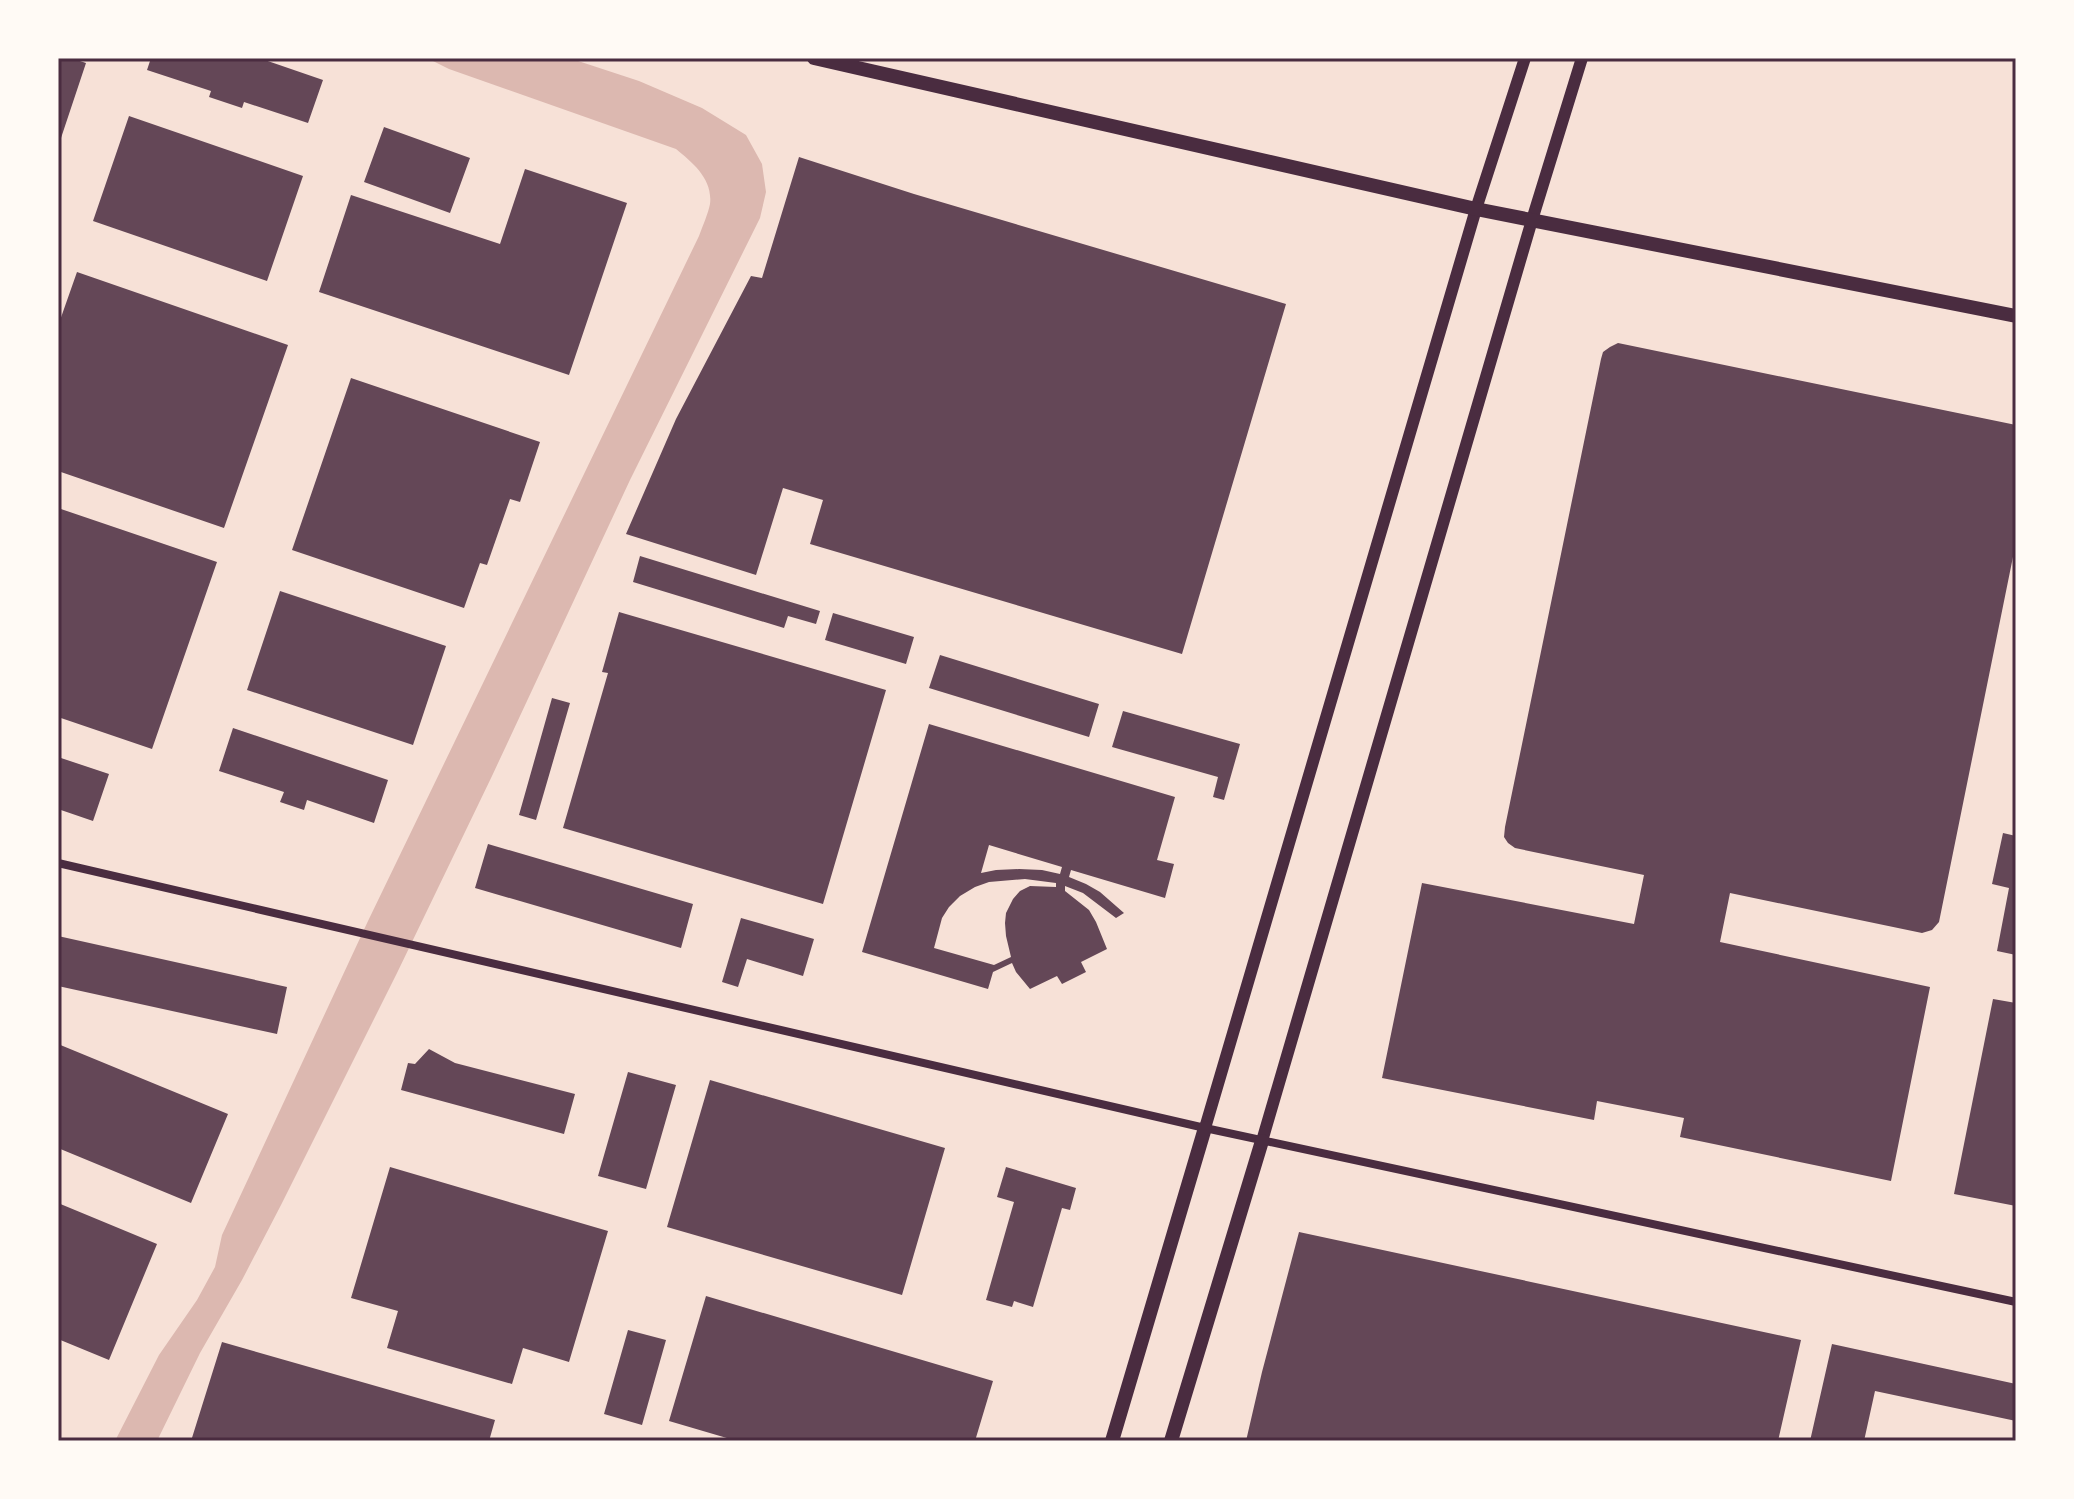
<svg xmlns="http://www.w3.org/2000/svg" width="2074" height="1499" font-family="Overpass,sans-serif">
<style>
.water{fill:#dcb8b0}
.building{fill:#644757;fill-rule:evenodd}
.lines{fill:none;stroke-linecap:round;stroke-linejoin:round}
.minor{stroke:#4a2c40;stroke-width:8}
.tertiary{stroke:#4a2c40;stroke-width:12}
.secondary{stroke:#4a2c40;stroke-width:14}
.neatline{fill:none;stroke:#4a2c40;stroke-width:3}
</style>
<rect width="100%" height="100%" fill="#f7e1d7"/>
<path class="water" d="M427,58H569L639,81L702,108L746,135L762,164L766,192L760,218L630,480L492,776L397,973L281,1205L242,1280L200,1353L157,1441H115L159,1355L197,1300L215,1267L222,1235L368,921L699,236C703,225 708,214 710,204C713,179 693,163 676,149L449,69Z"/>
<path class="building" d="M58,58H71L86,63L59,144Z
M151,58H259L323,80L308,123L244,102L242,108L209,97L211,91L147,70Z
M129,116L303,176L267,281L93,221Z
M384,127L470,158L450,213L364,182Z
M799,157L914,194L1286,304L1182,654L810,544L823,500L783,488L756,575L626,534L676,419L751,276L762,278Z
M525,169L627,203L569,375L319,292L351,195L500,244Z
M77,272L288,345L224,528L58,471V326Z
M1618,343L2016,425V542L1939,922L1932,930L1922,933L1730,893L1720,942L1930,987L1891,1181L1680,1137L1684,1118L1597,1101L1594,1120L1382,1078L1422,883L1634,924L1644,875L1515,848L1508,843L1504,837L1505,827L1601,359L1603,352L1610,347Z
M351,378L540,442L520,502L510,499L487,565L480,563L464,608L292,550Z
M58,508L217,562L152,749L58,717Z
M640,556L820,611L816,624L788,616L784,628L633,582Z
M280,591L446,646L413,745L247,690Z
M619,612L886,690L823,904L563,828L608,673L602,672Z
M833,613L914,637L906,664L825,640Z
M940,655L1099,704L1089,737L929,688Z
M552,698L570,703L536,820L519,815Z
M1123,711L1240,744L1224,800L1213,797L1218,777L1112,747Z
M929,724L1175,797L1157,860L1174,864L1165,898L1071,870L1069,877L1086,884L1100,892L1124,913L1116,918L1083,893L1065,886V891L1089,910L1096,922L1107,949L1081,962L1086,972L1062,984L1057,976L1030,989L1016,972L1012,963L993,972L988,989L862,952ZM989,845L1062,867L1060,874L1042,870L1019,869L996,870L981,873ZM1025,879L1056,883V887L1030,886L1020,891L1013,899L1006,913L1005,923L1006,936L1011,957L994,965L934,948L942,918L949,907L960,896L975,887L989,882Z
M233,728L388,780L374,823L307,800L304,810L280,802L284,792L219,771Z
M58,757L109,774L93,821L58,809Z
M2003,833L2016,836V955L1997,951L2009,888L1992,884Z
M488,844L693,904L681,948L475,888Z
M741,918L814,939L803,976L747,959L738,987L722,982Z
M58,936L287,987L277,1034L58,986Z
M1993,999L2016,1003V1206L1954,1194Z
M58,1044L228,1114L191,1203L58,1148Z
M429,1049L455,1063L575,1094L564,1134L401,1090L408,1063L415,1064Z
M628,1072L676,1085L646,1189L598,1176Z
M710,1080L945,1148L902,1295L667,1227Z
M390,1167L608,1231L569,1362L523,1348L512,1384L387,1348L398,1311L351,1298Z
M1006,1167L1076,1188L1070,1210L1062,1208L1033,1307L1014,1301L1012,1307L986,1300L1014,1202L997,1197Z
M58,1203L157,1244L109,1360L58,1339Z
M1299,1232L1801,1340L1778,1441H1246L1262,1372Z
M706,1296L993,1381L975,1441H737L669,1421Z
M628,1330L666,1340L642,1425L604,1414Z
M222,1342L495,1420L489,1441H191Z
M1832,1344L2016,1384V1421L1875,1391L1864,1441H1810Z"/>
<g class="lines">
<path class="minor" d="M58,863L1205,1128L2016,1302"/>
<path class="tertiary" d="M1205,1128L1476,209L1525,58
M1262,1141L1532,220L1582,58"/>
<path class="secondary" d="M814,58L1476,209L2016,316
M1112,1441L1205,1128
M1171,1441L1262,1141"/>
</g>
<rect width="2074" height="1499" fill="none" stroke="#fffaf5" stroke-width="120"/>
<rect x="60" y="60" width="1954" height="1379" class="neatline"/>
</svg>
